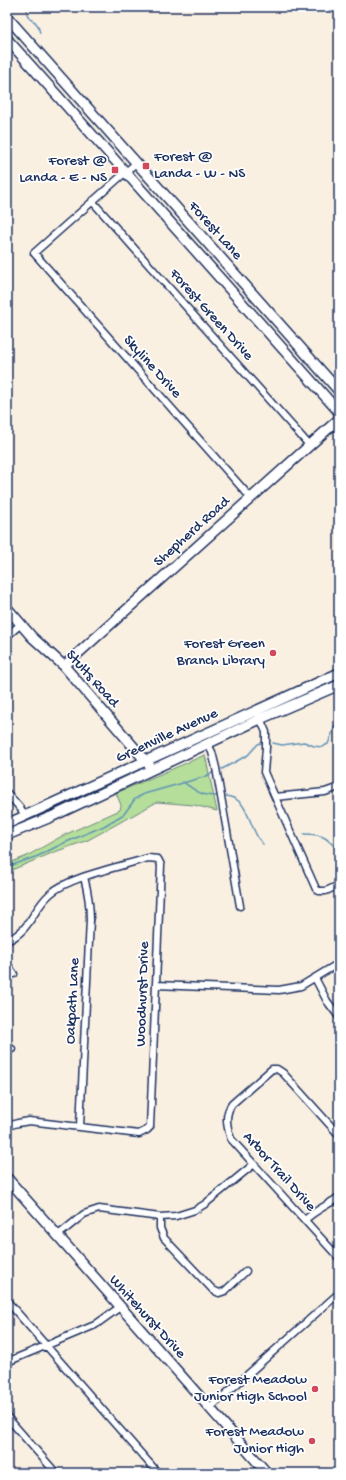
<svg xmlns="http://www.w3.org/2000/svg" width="346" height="1480" font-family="'Gochi Hand',sans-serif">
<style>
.green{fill:#b4de9a;stroke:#68867c}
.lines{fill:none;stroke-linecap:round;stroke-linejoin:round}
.stream{stroke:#6193b6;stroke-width:1.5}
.street-casing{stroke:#1b2f5e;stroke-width:9}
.secondary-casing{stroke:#1b2f5e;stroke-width:12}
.street{stroke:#fff;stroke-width:6}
.secondary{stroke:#fff;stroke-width:9}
.poi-dot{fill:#d1495b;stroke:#fff;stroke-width:1.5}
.labels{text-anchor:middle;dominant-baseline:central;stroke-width:3.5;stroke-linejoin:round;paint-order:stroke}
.poi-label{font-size:15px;fill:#1b2f5e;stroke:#fff;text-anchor:end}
.street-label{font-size:15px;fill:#1b2f5e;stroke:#fff}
</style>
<rect width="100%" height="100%" fill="#faf0e2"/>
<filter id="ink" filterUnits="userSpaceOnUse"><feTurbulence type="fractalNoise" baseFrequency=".025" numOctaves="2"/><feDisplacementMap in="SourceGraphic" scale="8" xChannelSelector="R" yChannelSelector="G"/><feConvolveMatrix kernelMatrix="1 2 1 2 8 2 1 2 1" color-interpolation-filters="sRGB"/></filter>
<g filter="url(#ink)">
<path class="green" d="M205,755L217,811L194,805L157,802L88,840L52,853L7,872V864L27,856L62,836L120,810L121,805L116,793Z"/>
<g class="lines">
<path class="stream" d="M27,7V14L30,19C37,22 38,25 40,33
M273,743L282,745L304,742L314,746L322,747L328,744L336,723L339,719
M222,769L248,755L258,744L264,742
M183,782C196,791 201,796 217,796
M226,796C251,798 248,831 263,844
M304,834C323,834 326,837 339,851
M7,867L38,856L64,843L104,826L124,814L135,799L144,794L204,777L214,772"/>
<defs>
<path id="street" d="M136,163L34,253L251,498
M92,201L310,446
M7,636L21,624
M259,716L266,732V748L264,772L275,797
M208,745L212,752L216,768L240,906
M339,787L325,792L275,797L316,889L319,891H326L339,885
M7,793L21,809L25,816
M7,941C31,930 32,910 50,894C68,877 123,866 148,858L158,859L161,865L150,1127L147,1130L139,1134L29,1121L18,1123L7,1126
M7,964L14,974
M315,978L327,1001L339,1017
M156,985L279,990L301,986L339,963
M7,1048L12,1049
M80,1126L90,920C90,905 88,892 84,877
M339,1135L283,1073L277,1069H272L232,1104C224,1115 227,1127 231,1139L339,1258
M160,1217V1228L164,1238L213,1290L219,1293L225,1291L246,1271
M305,1220C315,1210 328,1205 339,1197
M57,1236L84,1214L99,1209L160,1217L176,1216L195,1210L205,1204L254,1164
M7,1301L158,1473
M7,1362L95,1325L120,1307
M210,1408L339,1293
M7,1417L56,1473"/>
<path id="secondary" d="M7,17L339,391
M7,39L339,412
M7,608L32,637L64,666L150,766
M64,666L339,419
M7,824L339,673
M7,835L51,817L260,719L339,685
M7,1178L267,1473"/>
</defs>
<use href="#street" class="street-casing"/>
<use href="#secondary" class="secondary-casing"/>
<use href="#street" class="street"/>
<use href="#secondary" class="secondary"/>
</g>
</g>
<g class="poi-dot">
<rect x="142" y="162" width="8" height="8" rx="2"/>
<rect x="111" y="166" width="8" height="8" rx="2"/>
<circle cx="273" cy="653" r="4"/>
<circle cx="315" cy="1389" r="4"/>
<circle cx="312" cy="1441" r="4"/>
</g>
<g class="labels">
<g class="poi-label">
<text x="154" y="157" text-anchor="start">Forest @<tspan x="154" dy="17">Landa - W - NS</tspan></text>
<text x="107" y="161">Forest @<tspan x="107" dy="17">Landa - E - NS</tspan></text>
<text x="265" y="644">Forest Green<tspan x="265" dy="17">Branch Library</tspan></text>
<text x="307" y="1380">Forest Meadow<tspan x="307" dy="17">Junior High School</tspan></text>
<text x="304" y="1432">Forest Meadow<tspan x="304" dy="17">Junior High</tspan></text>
</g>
<g class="street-label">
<text transform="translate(215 231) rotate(48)">Forest Lane</text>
<text transform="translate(211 315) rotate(48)">Forest Green Drive</text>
<text transform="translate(152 367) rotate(48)">Skyline Drive</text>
<text transform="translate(192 532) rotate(-42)">Shepherd Road</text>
<text transform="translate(92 679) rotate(48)">Stults Road</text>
<text transform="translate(167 736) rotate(-25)">Greenville Avenue</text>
<text transform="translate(143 994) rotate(-88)">Woodhurst Drive</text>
<text transform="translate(73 1001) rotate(-87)">Oakpath Lane</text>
<text transform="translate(279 1172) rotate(48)">Arbor Trail Drive</text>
<text transform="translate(147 1317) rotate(48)">Whitehurst Drive</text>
</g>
</g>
<rect width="346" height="1480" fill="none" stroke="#fff" stroke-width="24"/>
<rect x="12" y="12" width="322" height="1456" fill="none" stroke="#1b2f5e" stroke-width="1.5" filter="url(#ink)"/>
</svg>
